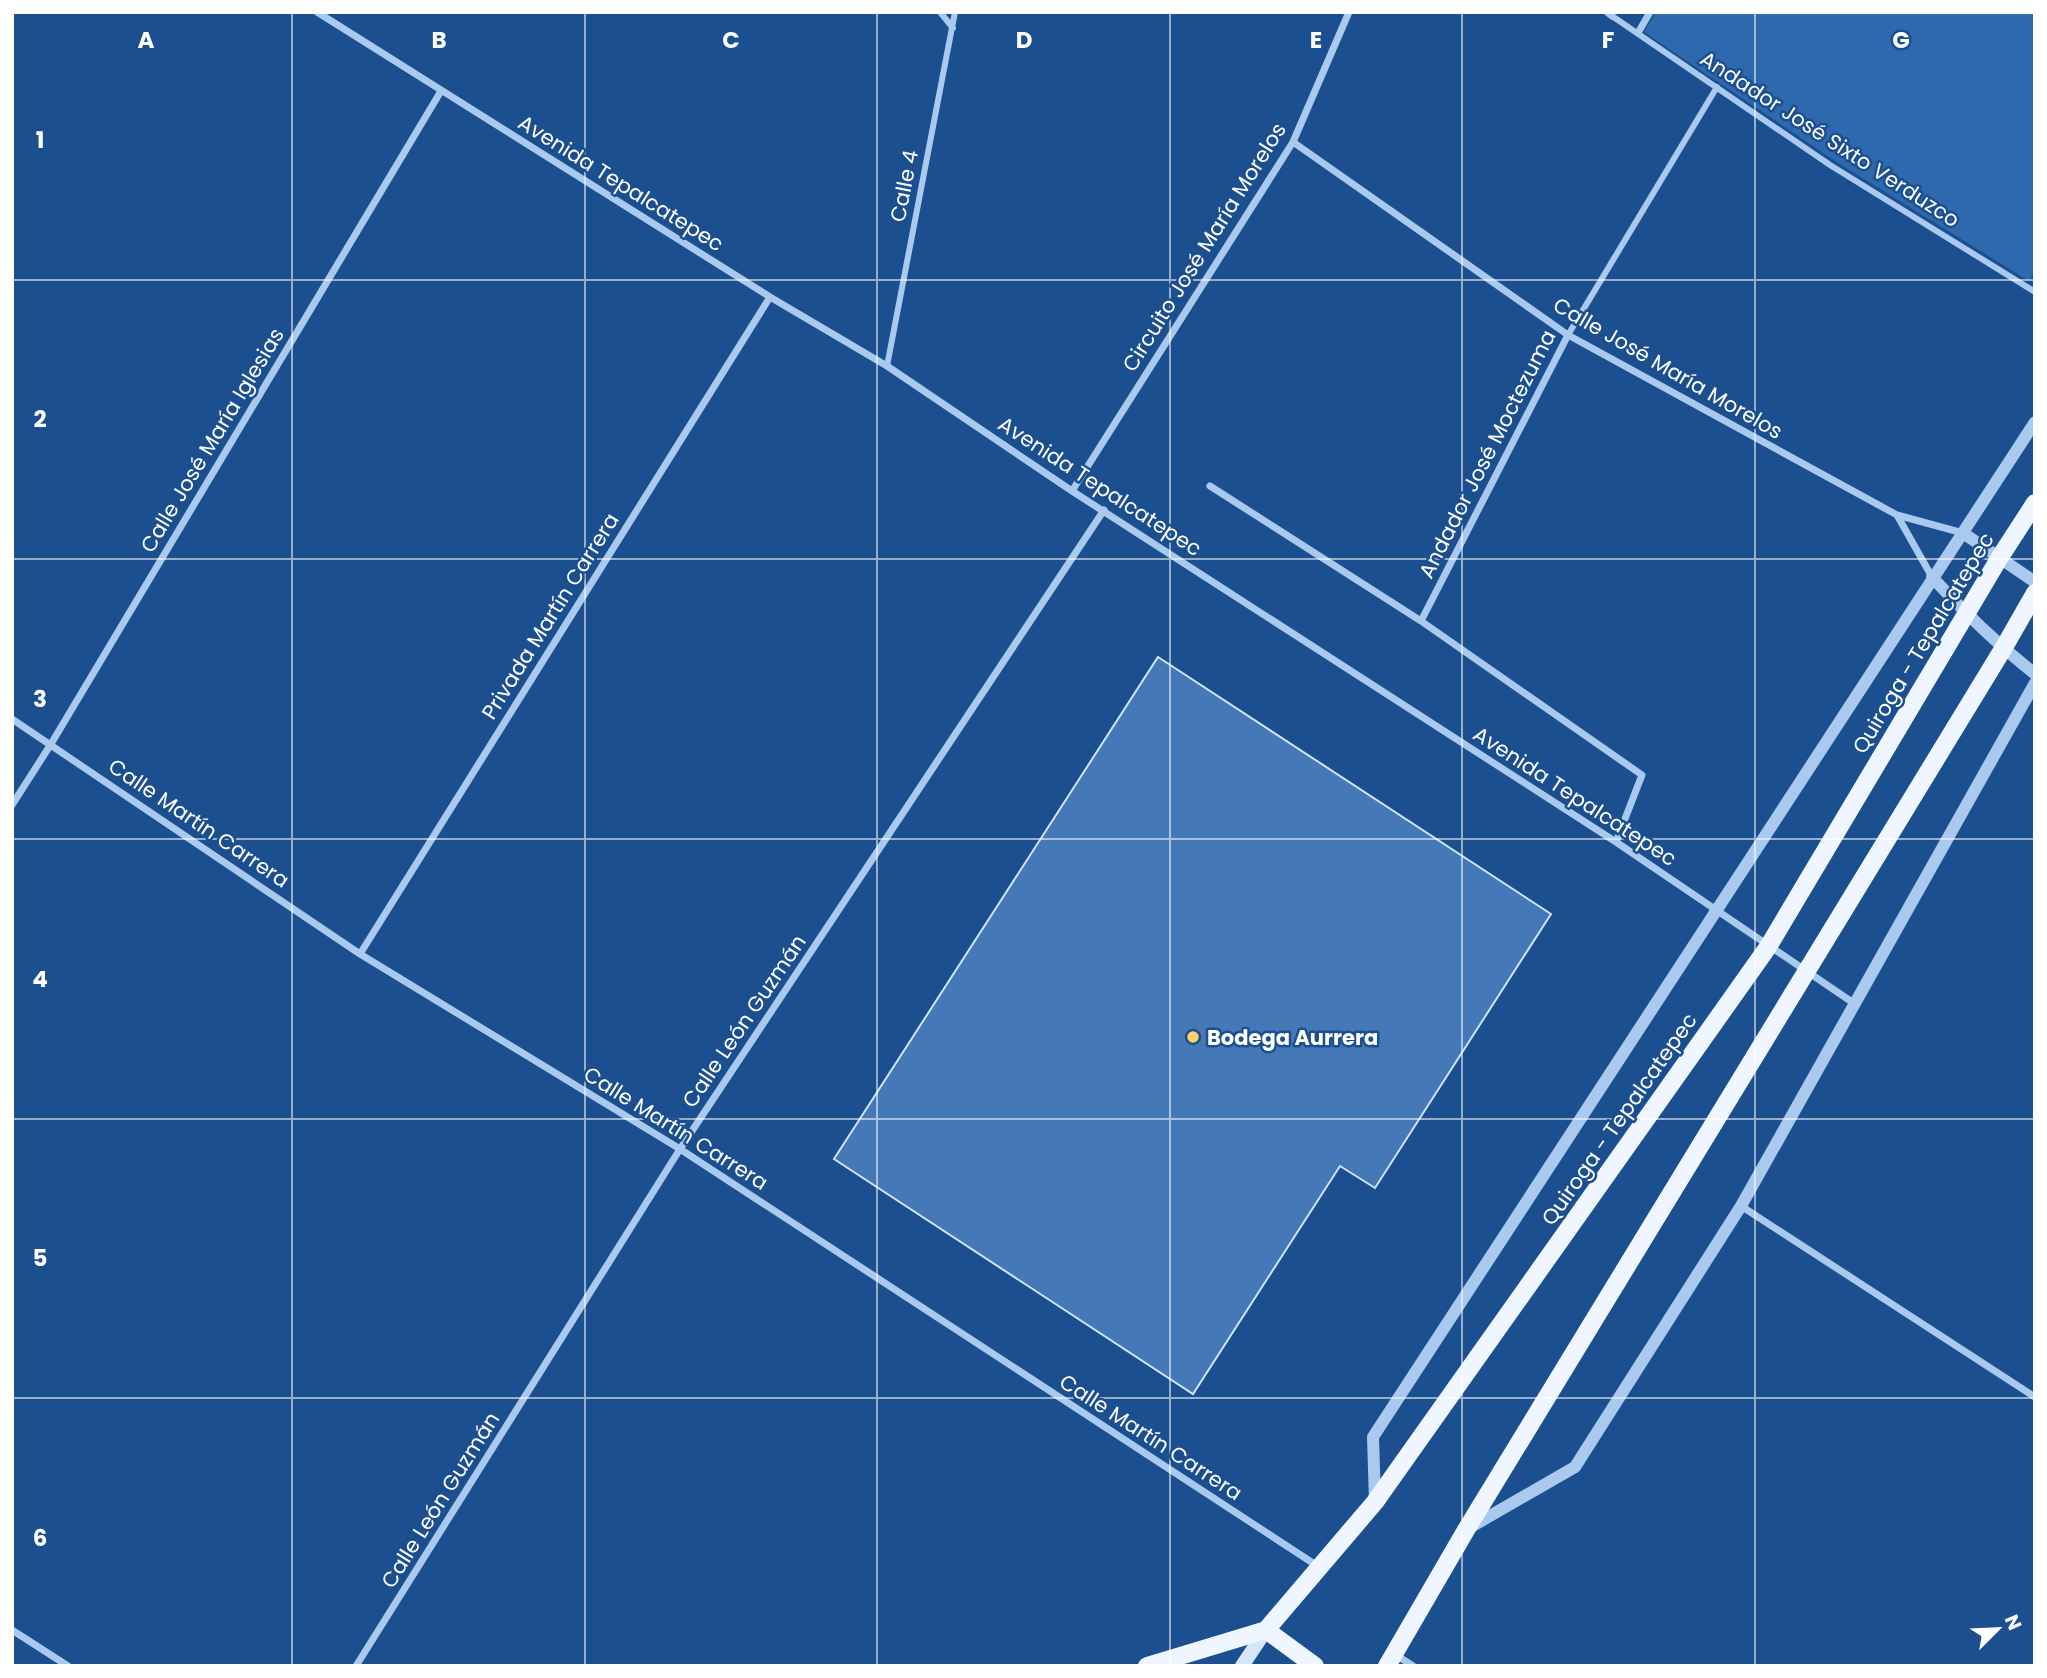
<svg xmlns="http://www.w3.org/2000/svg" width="2047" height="1678" font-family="Poppins,sans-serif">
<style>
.green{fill:#2e69ad}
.building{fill:#4478b7;stroke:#cfe3fa;stroke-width:2}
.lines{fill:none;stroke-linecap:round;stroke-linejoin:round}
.pedestrian{stroke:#a9c9ee;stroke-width:6}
.minor{stroke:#a9c9ee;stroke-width:7}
.tertiary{stroke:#a9c9ee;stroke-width:12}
.secondary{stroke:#d6e6fa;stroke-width:14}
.primary{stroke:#f0f6ff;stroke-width:18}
.grid{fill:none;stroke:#fff;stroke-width:2;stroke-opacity:0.55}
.poi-dot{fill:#ffd166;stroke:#1b4f8f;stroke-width:2.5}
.labels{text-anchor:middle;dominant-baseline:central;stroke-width:5;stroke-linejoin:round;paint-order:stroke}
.street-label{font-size:21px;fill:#fff;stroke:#1b4f8f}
.poi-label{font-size:21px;font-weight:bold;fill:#fff;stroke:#1b4f8f;text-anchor:start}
.grid-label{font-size:23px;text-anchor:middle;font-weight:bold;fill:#fff;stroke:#1b4f8f;stroke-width:5;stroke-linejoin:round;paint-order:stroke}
</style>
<rect width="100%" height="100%" fill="#1b4f8f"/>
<path class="green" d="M1656,12H2035V270L2029,281L1835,161L1644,32Z"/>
<path class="building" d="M1158,657L1551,914L1375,1188L1340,1166L1193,1394L834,1159Z"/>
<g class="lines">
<path class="pedestrian" d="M940,12L953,28
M1612,16L1830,165L2035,292
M1568,335L1717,87
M887,366L955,12"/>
<path class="minor" d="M317,12L770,297L887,366L1072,491L1616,842L1855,1004
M1607,12L1612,16
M1638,33L1650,12
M1293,142L1568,335L1897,515L1963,533
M1210,486L1421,621L1642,775L1616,842
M1072,491L1293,142L1349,12
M1897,515L1932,577
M1421,621L1568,335
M12,719L360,954L680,1149L1319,1567
M12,805L51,744L441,91
M360,954L770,297
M1741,1206L2035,1397
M12,1630L68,1666
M1396,1655L1413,1666
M356,1666L680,1149L1104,510"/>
<path class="tertiary" d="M1963,533L2035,582
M1932,577C1964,612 1997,644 2035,674
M1375,1502L1373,1437L2035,422
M1469,1528L1575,1467L1741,1206L2035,683"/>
<path class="secondary" d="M1242,1666L1266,1630"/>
<path class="primary" d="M1266,1630L1315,1666
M1147,1666L1266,1630L1375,1502L1768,947L2000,557L2035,503
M1387,1666L1466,1530L2003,649L2035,593"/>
</g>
<path class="grid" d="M292,12V1666M585,12V1666M877,12V1666M1170,12V1666M1462,12V1666M1755,12V1666M12,280H2035M12,559H2035M12,839H2035M12,1119H2035M12,1398H2035"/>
<circle class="poi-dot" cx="1193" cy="1037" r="7"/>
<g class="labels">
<g class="street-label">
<text transform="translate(1830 139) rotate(33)">Andador José Sixto Verduzco</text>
<text transform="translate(621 183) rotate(32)">Avenida Tepalcatepec</text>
<text transform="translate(904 186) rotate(-79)">Calle 4</text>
<text transform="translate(1204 247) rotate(-58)">Circuito José María Morelos</text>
<text transform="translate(1668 368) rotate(30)">Calle José María Morelos</text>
<text transform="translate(212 440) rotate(-59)">Calle José María Iglesias</text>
<text transform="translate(1487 454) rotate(-63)">Andador José Moctezuma</text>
<text transform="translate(1100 486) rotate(33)">Avenida Tepalcatepec</text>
<text transform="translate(550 616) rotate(-58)">Privada Martín Carrera</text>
<text transform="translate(1923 643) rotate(-59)">Quiroga - Tepalcatepec</text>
<text transform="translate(1575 796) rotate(33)">Avenida Tepalcatepec</text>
<text transform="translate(199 823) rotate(34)">Calle Martín Carrera</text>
<text transform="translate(744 1021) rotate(-56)">Calle León Guzmán</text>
<text transform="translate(1619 1119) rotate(-55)">Quiroga - Tepalcatepec</text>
<text transform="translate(676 1128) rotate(32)">Calle Martín Carrera</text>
<text transform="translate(1151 1437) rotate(33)">Calle Martín Carrera</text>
<text transform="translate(440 1500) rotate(-58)">Calle León Guzmán</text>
</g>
<g class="poi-label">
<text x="1207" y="1037">Bodega Aurrera</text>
</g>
</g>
<g class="grid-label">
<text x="146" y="48">A</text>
<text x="439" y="48">B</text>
<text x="731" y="48">C</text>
<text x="1024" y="48">D</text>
<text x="1316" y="48">E</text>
<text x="1608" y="48">F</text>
<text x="1901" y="48">G</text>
<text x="40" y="148">1</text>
<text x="40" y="427">2</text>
<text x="40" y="707">3</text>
<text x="40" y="987">4</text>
<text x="40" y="1266">5</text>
<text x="40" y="1546">6</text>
</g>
<rect width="2047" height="1678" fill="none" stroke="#ffffff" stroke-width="28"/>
<g transform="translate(1998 1629) rotate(66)" stroke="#1b4f8f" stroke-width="5" paint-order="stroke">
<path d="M0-5L12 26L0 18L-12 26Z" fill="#ffffff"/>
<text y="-10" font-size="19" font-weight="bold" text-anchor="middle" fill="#ffffff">N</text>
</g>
</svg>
